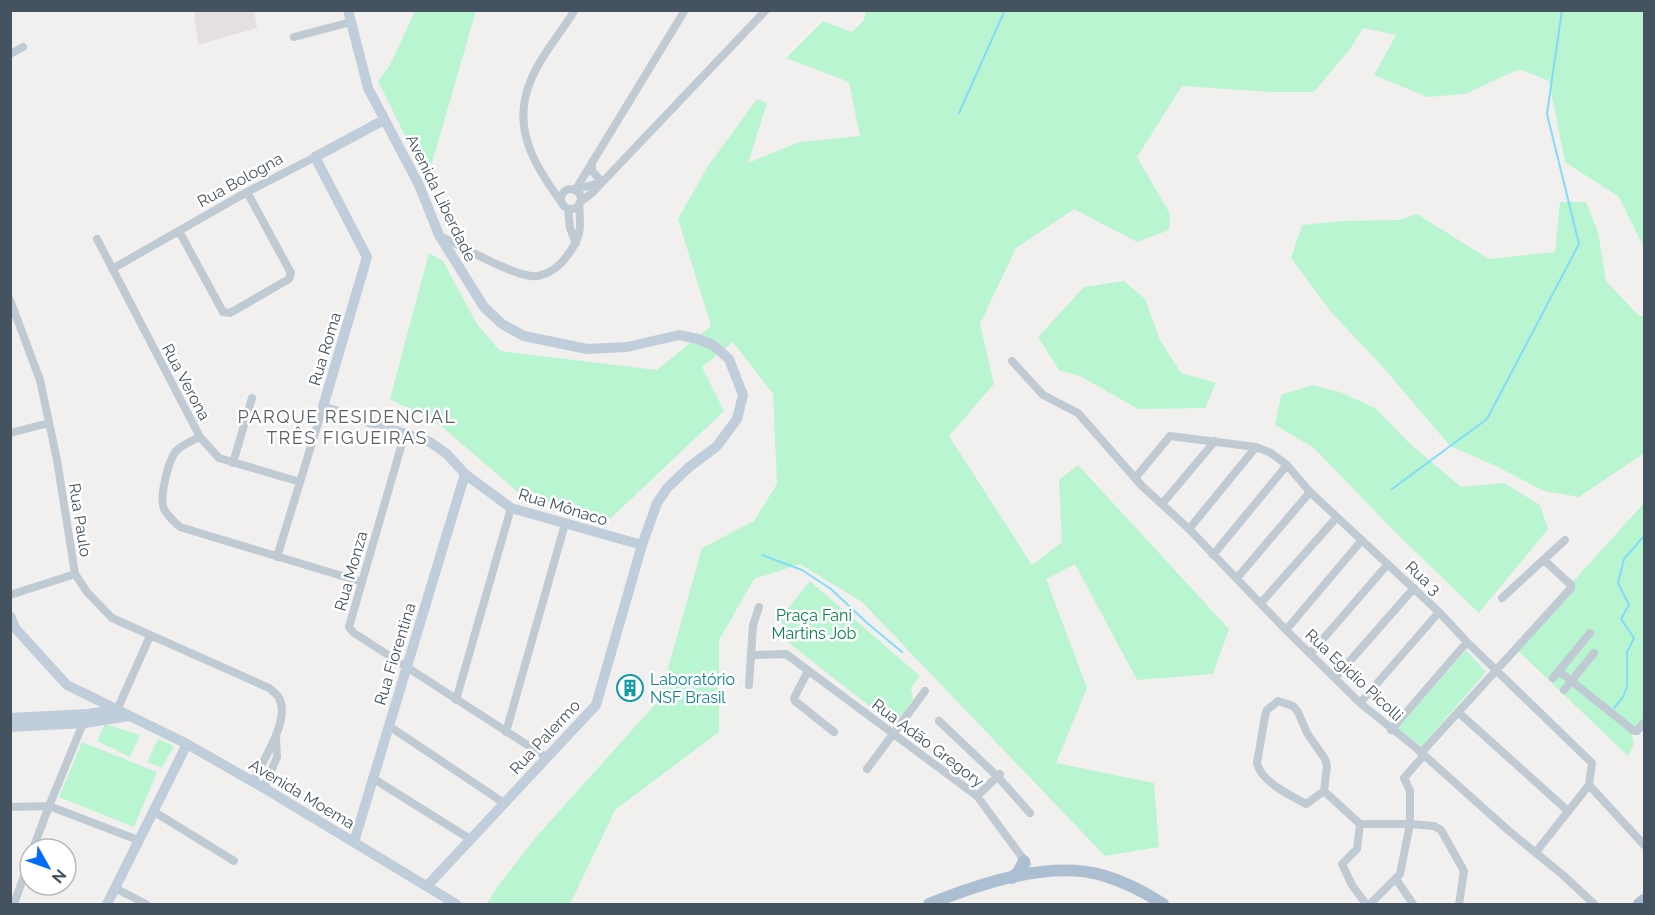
<svg xmlns="http://www.w3.org/2000/svg" width="1655" height="915" font-family="Raleway,sans-serif">
<style>
.education{fill:#e4e0e1}
.green{fill:#b9f5d1}
.lines{fill:none;stroke-linecap:round;stroke-linejoin:round}
.stream{stroke:#81ddf7;stroke-width:2}
.street{stroke:#bfcad3;stroke-width:8}
.secondary{stroke:#c0cddb;stroke-width:10}
.primary{stroke:#acbfd2;stroke-width:12}
.labels{text-anchor:middle;dominant-baseline:central;stroke-width:5;stroke-linejoin:round;paint-order:stroke}
.street-label{font-size:16px;fill:#455360;stroke:#fff}
.park-label{font-size:16px;fill:#0c854a;stroke:#fff}
.culture-label{font-size:16px;fill:#0d838f;stroke:#fff;text-anchor:start}
.neighbourhood-label{font-size:18px;letter-spacing:1.5px;fill:#5b6066;stroke:#fff}
</style>
<rect width="100%" height="100%" fill="#f2efef"/>
<path class="education" d="M194,11H254L257,28L198,45Z"/>
<path class="green" d="M866,10L1644,11V248L1619,197L1565,162L1549,81L1519,69L1465,94L1427,97L1374,75L1396,35L1363,28L1350,49L1314,92H1271L1182,86L1137,157L1170,214L1169,230L1137,242L1074,209L1016,248L980,324L994,384L949,436L1032,565L1062,542L1059,480L1078,465L1229,629L1213,674L1137,680L1075,564L1046,579L1087,688L1056,763L1154,783L1159,847L1105,856L862,602L800,564L754,579L719,640V732L615,810L570,904H487L497,887L537,836L659,700L702,548L754,521L777,484L773,394L733,342L702,367L724,411L610,519L519,493L440,425L390,399L429,253L443,261L477,324L500,351L657,370L711,326L678,219L708,166L757,99L767,103L748,163L799,142L860,136L849,82L786,58L823,21L852,32L864,20Z
M415,11H476L427,180L378,81L390,65Z
M1560,202H1586L1598,232L1606,281L1639,316H1644V453L1579,497L1544,491L1496,466L1450,446L1381,365L1331,312L1291,258L1302,225L1342,221L1399,220L1417,214L1489,259L1555,252Z
M1124,281L1145,299L1160,340L1181,373L1216,383L1205,408L1138,409L1080,376L1059,370L1038,337L1084,287Z
M1312,385L1340,392L1375,408L1410,444L1461,487L1504,483L1540,505L1548,529L1479,613L1396,533L1314,448L1275,425L1281,395Z
M1644,503V719L1632,735L1634,744L1628,756L1514,647Z
M810,581L920,676L911,688L913,699L895,726L789,643L780,618Z
M1466,650L1486,672L1422,746L1397,729Z
M105,724L140,735L130,757L97,741Z
M158,739L174,746L162,768L147,762Z
M82,742L157,772L134,827L59,797Z"/>
<g class="lines">
<path class="stream" d="M959,113L1005,10
M1392,489L1487,419L1579,244L1547,114L1562,10
M762,555L802,570L831,589L866,622L902,652
M1614,708L1623,697L1627,687V652L1634,638L1621,619L1629,605L1618,583L1624,559L1644,536"/>
<path class="street" d="M294,37L351,22
M10,54L23,47
M592,162V171L601,181
M576,189L685,10
M561 199a10 10 0 1 1 20 0a10 10 0 1 1-20 0Z
M574,190L599,183
M580,202L592,193L766,10
M562,203C536,168 512,130 529,85C538,59 560,34 575,10
M568,209L570,228L576,243
M179,231L223,312L230,313L289,279L291,273L247,192
M440,236C459,245 520,280 538,276C551,273 560,266 567,256C582,236 581,228 579,204
M97,239L200,437L219,458L300,482
M112,269L247,192L315,157
M10,300L40,380L57,460L75,574L87,592L112,618L269,688C272,691 277,694 279,698C291,720 262,761 253,782
M1012,361L1043,395L1078,413L1142,486L1189,529L1286,630L1360,703L1415,747L1509,831L1563,875L1594,904
M10,433L49,423
M405,433L349,627L354,633L546,757
M200,437C191,441 183,444 176,451C168,461 159,498 164,509C168,517 174,521 180,527L362,582
M233,463L252,398
M1136,477L1170,436L1256,447L1271,453L1287,465L1310,492L1439,612L1467,642L1592,763L1589,785L1644,845
M1162,504L1215,441
M1189,529L1256,447
M1213,555L1287,465
M277,557L323,407
M1237,578L1310,492
M10,595L75,574
M1502,598L1565,540
M1261,603L1337,517
M1286,630L1362,540
M1310,654L1388,564
M752,655L786,654L977,796L1027,864
M808,671L794,698L795,701L834,732
M1559,671L1634,731H1637L1644,723
M1335,678L1414,588
M1553,678L1590,633
M749,685L753,625L759,607
M1564,690L1594,653
M456,700L511,508
M1360,703L1439,612
M117,710L150,636
M1458,712L1568,811
M939,721L997,776L1030,813
M389,726L504,803
M1391,730L1467,642
M506,732L565,524
M1421,753L1571,588V585L1544,560
M867,769L925,691
M374,779L470,839
M264,788L277,757L276,738
M1324,791L1306,804C1290,795 1261,782 1257,763L1265,716L1267,710L1278,701L1293,706L1298,712L1307,733L1325,759L1327,766L1324,791L1360,824H1410L1434,826L1441,830L1464,871L1459,904
M977,796L1000,774
M10,807L49,806L138,840
M153,811L234,861
M1360,824L1357,849L1342,864L1352,885L1366,904
M33,849L49,806L84,721
M1536,852L1589,785
M1396,879L1413,904
M115,888L146,904
M14,904L30,859
M1370,904L1400,874L1410,824V791L1404,778L1424,755"/>
<path class="secondary" d="M348,10L368,88L419,185L439,235L484,307L502,324L524,336L587,349L627,347L679,335L698,339L713,345L729,359L743,395L737,419L717,446L688,468L668,487L657,503L642,545L596,705L427,886
M384,120L315,157L367,257L323,407L430,442L447,454L465,474L511,508L642,545
M10,616L15,628L67,685L187,744L264,788L456,904
M10,718L87,714L116,710
M10,727L84,723L129,716
M354,842L465,474
M107,904L187,744"/>
<path class="primary" d="M1012,878L1019,871L1024,861
M929,904C979,884 1051,859 1105,876C1125,882 1146,893 1163,904
M1639,904L1644,900"/>
</g>
<defs>
<symbol id="building-ring" viewBox="-11 -11 22 22"><circle r="9.5" fill="#fff" stroke="#0f9aa8" stroke-width="1.5"/><path d="M-4-6H4V6H1V3H-1V6H-4ZM-2.5-4.3h1.7v1.8h-1.7ZM.8-4.3h1.7v1.8H.8ZM-2.5-1h1.7V.8h-1.7ZM.8-1h1.7V.8H.8Z" fill="#0f9aa8"/></symbol>
</defs>
<g fill-rule="evenodd">
<use href="#building-ring" x="615" y="673" width="30" height="30"/>
</g>
<g class="labels">
<g class="street-label">
<text transform="translate(240 180) rotate(-29)">Rua Bologna</text>
<text transform="translate(441 198) rotate(64)">Avenida Liberdade</text>
<text transform="translate(325 349) rotate(-73)">Rua Roma</text>
<text transform="translate(186 382) rotate(62)">Rua Verona</text>
<text transform="translate(563 507) rotate(17)">Rua Mônaco</text>
<text transform="translate(80 520) rotate(81)">Rua Paulo</text>
<text transform="translate(351 571) rotate(-74)">Rua Monza</text>
<text transform="translate(1423 578) rotate(43)">Rua 3</text>
<text transform="translate(395 654) rotate(-73)">Rua Fiorentina</text>
<text transform="translate(1354 675) rotate(43)">Rua Egidio Picolli</text>
<text transform="translate(545 737) rotate(-47)">Rua Palermo</text>
<text transform="translate(928 743) rotate(37)">Rua Adão Gregory</text>
<text transform="translate(302 794) rotate(31)">Avenida Moema</text>
</g>
<g class="park-label">
<text x="814" y="615">Praça Fani<tspan x="814" dy="18">Martins Job</tspan></text>
</g>
<g class="culture-label">
<text x="650" y="679">Laboratório<tspan x="650" dy="18">NSF Brasil</tspan></text>
</g>
<g class="neighbourhood-label">
<text x="347" y="416">PARQUE RESIDENCIAL<tspan x="347" dy="21">TRÊS FIGUEIRAS</tspan></text>
</g>
</g>
<rect width="1655" height="915" fill="none" stroke="#455360" stroke-width="24"/>
<g transform="translate(48 867) rotate(130)"><circle r="28" fill="#ffffff" stroke="#b5babf" stroke-width="1.5"/>
<path d="M0-4.5L10 22L0 15L-10 22Z" fill="#036bf9"/>
<text y="-9" font-size="16" font-weight="bold" text-anchor="middle" fill="#455360">N</text>
</g>
</svg>
